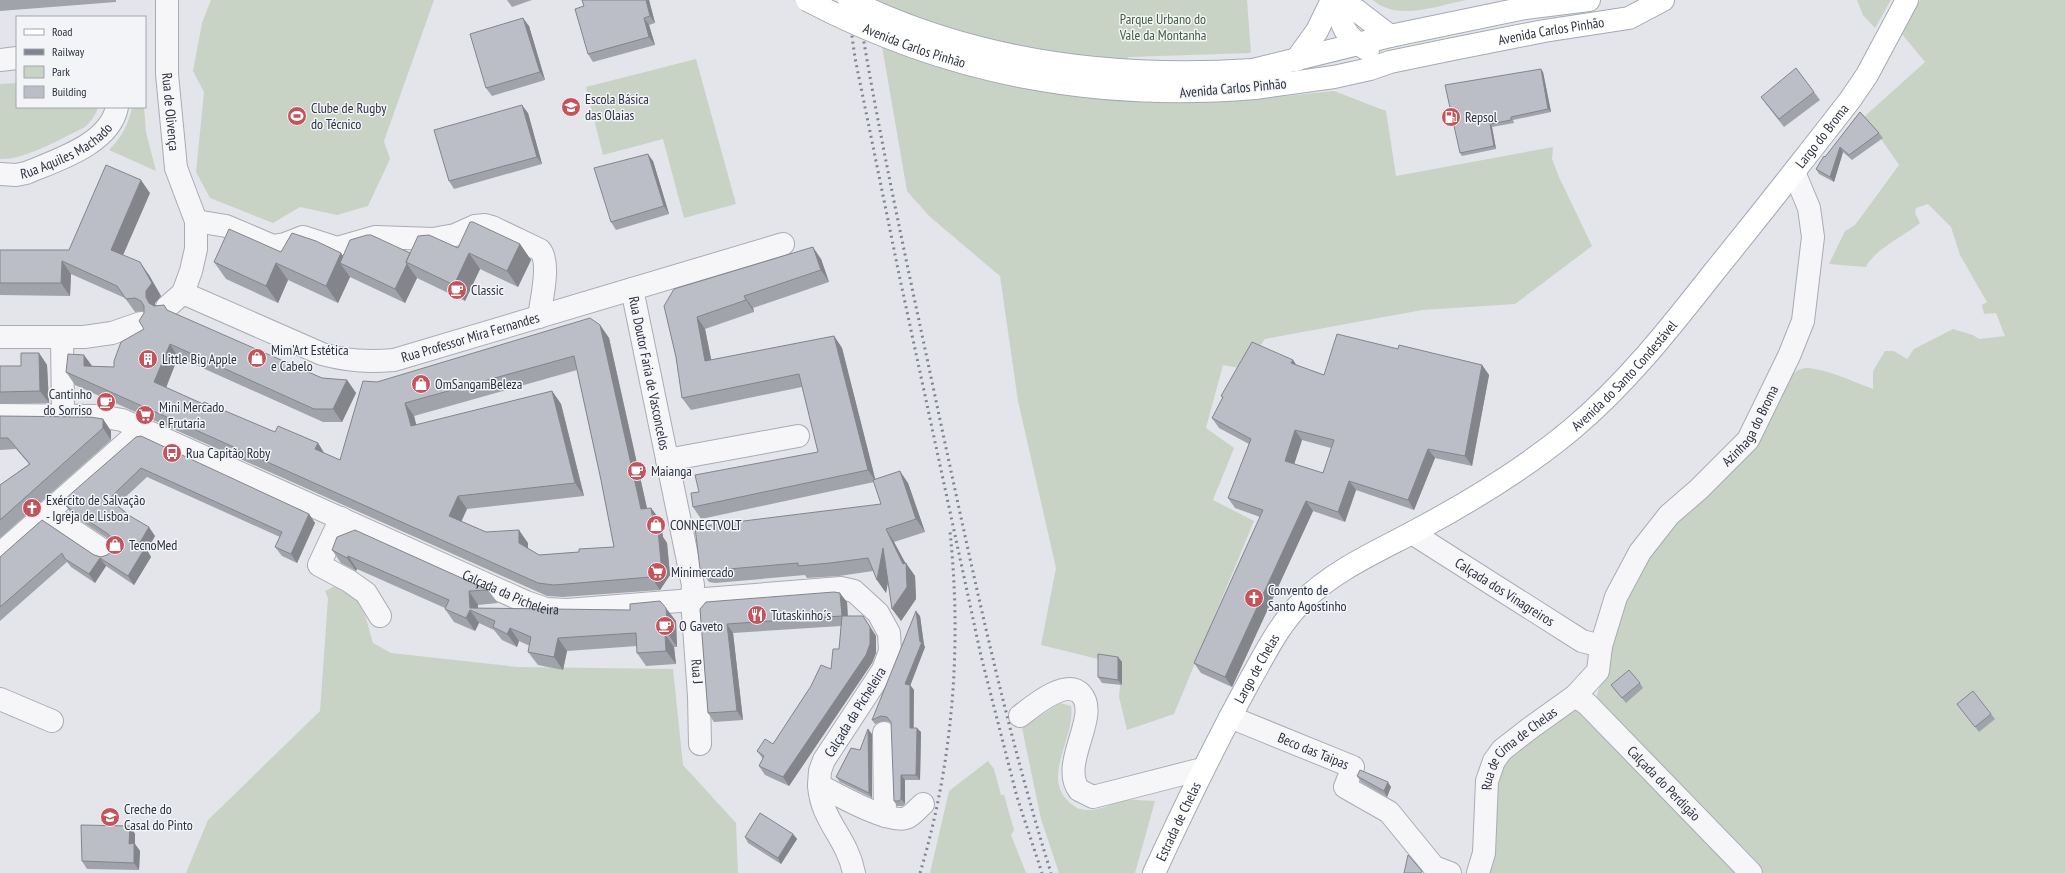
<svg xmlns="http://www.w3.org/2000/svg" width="2065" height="873" font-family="'PT Sans Narrow',sans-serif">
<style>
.green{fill:#c8d3c5}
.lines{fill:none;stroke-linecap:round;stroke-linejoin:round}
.minor-casing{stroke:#a8acb4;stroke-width:24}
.major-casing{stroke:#a3a9b5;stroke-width:24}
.minor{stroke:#f6f6f9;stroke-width:22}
.major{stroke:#fff;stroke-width:22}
.rail{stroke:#7e8492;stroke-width:3;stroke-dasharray:2 4;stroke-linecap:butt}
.major-bridge-casing{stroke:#a3a9b5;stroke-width:24;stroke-linecap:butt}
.major-bridge{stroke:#fff;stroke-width:22}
.wall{fill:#a1a3aa;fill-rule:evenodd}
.shaded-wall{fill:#83858b}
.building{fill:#bbbec6;stroke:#83858b;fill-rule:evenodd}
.labels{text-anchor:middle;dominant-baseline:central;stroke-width:3;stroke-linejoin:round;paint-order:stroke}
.park-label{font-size:14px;fill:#3f5c3b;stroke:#f3f4f7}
.street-label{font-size:14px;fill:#2c3241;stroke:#f3f4f7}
.poi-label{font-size:14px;fill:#2c3241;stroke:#f3f4f7;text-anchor:start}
</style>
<rect width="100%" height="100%" fill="#e3e5ea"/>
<path class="green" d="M211,0H434L384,141L390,159L368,206L337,215L300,207L273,223L210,198L196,172L204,92L193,71L202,23Z
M874,0H1247L1251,53L1128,57L1131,101L1254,99L1334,91L1386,111L1396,176L1553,147L1552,159L1559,177L1592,246L1515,304L1422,310L1265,339L1244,369L1223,365L1206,428L1234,448L1213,500L1254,521L1174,714L1127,730L1119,697L1122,662L1098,659L1041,645L1056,568L1018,401L1000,276L929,216L907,191Z
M1373,0H1467C1439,5 1397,22 1373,0Z
M1857,0H1891L1875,28L1863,15Z
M1920,0H2065V873H1754L1595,701L1609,657L1622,603L1652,550L1790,376C1795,372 1800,368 1807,368C1827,369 1854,382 1873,389V371L1885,351H1894L1907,359L1914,349L1953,329L1973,335L1979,339L2005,336L1996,313L1984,314L1982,305L1987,302L1960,255L1951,227L1928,204L1916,208L1915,213L1920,223C1906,235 1873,250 1866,267L1829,264L1845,231L1855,225L1899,165L1881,139L1882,138L1864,117L1925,62L1902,34Z
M696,59L736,204L684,218L663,139L603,155L586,87Z
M17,83V107H98C96,115 91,121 85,127C64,137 23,161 0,159V84Z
M132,107H144L146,132L156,171L109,150C121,138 129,124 132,107Z
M337,585L350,589L365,615L373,643L391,653L518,667L673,669L683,765L736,823L738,873H186L208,820L320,711L328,598L325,591Z
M1575,696L1751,873H1478L1489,771Z
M1060,703L1071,706C1076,737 1041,777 1069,802C1076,808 1079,810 1088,810C1099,811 1115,802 1127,800C1136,799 1146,801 1155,801L1135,873H1059L1041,819L1022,728Z
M988,761L994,769L1001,795H1004L1014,830L1011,835L1026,873H930L949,791Z"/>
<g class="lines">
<defs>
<g id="minor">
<path id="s1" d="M167,0V74L176,168L196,221V249L191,271L183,293"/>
<path d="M0,60L17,58"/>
<path id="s2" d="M0,174L16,175L26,173C57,160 110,144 117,107"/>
<path d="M196,221L226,226L273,246L285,244L303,237L337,248L375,237L433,239L455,235L475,226L485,225L492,227L540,250C551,263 541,301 539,317"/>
<path id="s3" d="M632,289L693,585L692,599L699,696L700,744"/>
<path id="s4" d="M183,293L322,354C348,361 367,362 394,360L783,244"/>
<path d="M167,307L183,293"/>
<path d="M0,337H84L112,333L141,323"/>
<path d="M62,337L63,415"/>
<path id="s5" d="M0,415L99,416L122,420L526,602L546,609L567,610L841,588L854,591L878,613L889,633L890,651L883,670L824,760L820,771L819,785C836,794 889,824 906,818C912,816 918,808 923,804"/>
<path d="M667,460L798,436"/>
<path d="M47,513L107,553"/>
<path d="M341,518L319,565L349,581L366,593L380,616"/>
<path id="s6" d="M1412,533L1582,641L1601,646"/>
<path d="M0,554L142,429"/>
<path id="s7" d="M1575,696L1587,704L1751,873"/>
<path d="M0,699L52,721"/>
<path d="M1020,716C1033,706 1066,678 1081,694C1101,716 1059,763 1079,790L1093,797L1202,769"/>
<path id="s8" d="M1230,717L1353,767L1345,787L1389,812L1434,867L1450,873"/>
<path d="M884,733L885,816"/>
<path d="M819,785C821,821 847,837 854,873"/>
<path id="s9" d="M1478,873L1484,853L1487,781L1494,761L1502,750L1529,729L1575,696L1598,671L1601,646L1616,597L1640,552L1669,515L1699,489L1748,440L1789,356L1803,321L1813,237L1809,208L1794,172"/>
</g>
<g id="major">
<path d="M1336,0C1341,25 1344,37 1368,50"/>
<path d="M1343,0L1390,36"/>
<path d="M1296,60L1317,31L1332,0"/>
<path d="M1253,70L1390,36L1525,8L1589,0"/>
<path id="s10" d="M1255,88L1334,77L1370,69L1390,62L1448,50L1544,31L1629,18L1663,0"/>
<path id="s11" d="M1154,873C1184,808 1215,744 1249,682C1265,654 1279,624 1302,602C1335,569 1379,551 1419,529C1473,500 1524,469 1571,430C1626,384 1670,328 1714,272C1760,215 1805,158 1850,100L1867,75L1907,0"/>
</g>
</defs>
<use href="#minor" class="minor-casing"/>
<use href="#major" class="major-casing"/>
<use href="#minor" class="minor"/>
<use href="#major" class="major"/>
<path class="rail" d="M847,0L855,58L900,279L981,656L1017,797L1042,873
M857,0C879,139 910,277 939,415C972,569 1004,722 1051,873
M920,873C953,763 962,646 950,532"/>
<defs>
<g id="major-bridge">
<path id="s12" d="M807,0C949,75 1096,101 1255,88"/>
<path d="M849,0C975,62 1115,79 1253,70"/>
</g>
</defs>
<use href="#major-bridge" class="major-bridge-casing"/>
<use href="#major-bridge" class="major-bridge"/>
</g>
<path class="wall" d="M0,0H116V2L0,11Z
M507,0H532L512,7Z
M649,0L655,23L649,25L655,45L593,62L588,54Z
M529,26L545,80L492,96L486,88Z
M1543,72L1551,112L1513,120L1514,123L1492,127L1496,149L1462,156L1460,153Z
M1814,92L1820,100L1784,127L1766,104L1761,97Z
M1860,112L1879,133L1883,138L1852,160L1843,152L1834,182L1819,174L1816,169Z
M528,113L542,164L454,189L449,181Z
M653,161L669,214L616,230L611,222Z
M150,193L123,255L149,275L161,296L155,303V306L164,305L168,311L322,378L347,380L356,393L342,422H323L178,357L166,388L203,404L275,432L318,443L324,453L340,460L377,382L600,325L609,338L647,508H651L660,520L663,537L667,543L670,575L660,590L563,597L547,596L75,385L66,372L92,366L114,367L144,329V311L135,312L125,298L71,274L70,296L0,295V250H69ZM577,370L601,480L614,547L579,552L539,555L528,548V543L486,532L461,521L467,509L584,496L561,404L552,391L416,425L414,416Z
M520,244L531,260L518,287L480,269L465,301L417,278L405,303L350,277L338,303L288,280L278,303L226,279L214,262L281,252L341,253L343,256L410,253L458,248Z
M821,259L829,282L753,308L754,312L705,329L711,360L834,336L842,348L875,479L908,483L925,532L894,542L905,563L915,576L916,599L901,621L888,581L886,593L877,580L873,571L839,576L807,578L805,575L715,583L709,582L700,569L881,504L874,482L701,519L693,507L699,492L818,452L802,387L691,410L682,398L676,357L664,306Z
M1398,349L1482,365L1489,375L1472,466L1435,458L1414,510L1356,490L1345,522L1313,511L1232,687L1201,673L1194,663L1260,517L1235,508L1228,498L1249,444L1219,428L1212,418L1223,397L1221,396L1293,360L1296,365L1324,375ZM1302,440L1331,448L1323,473L1294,464Z
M39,353L47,365L49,403L0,404V366H21Z
M0,416L103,419L111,431V440L0,538V485L29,464L16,449L0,450Z
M136,437L309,514L315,523L297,563L282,556L275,547L280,537L147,477L117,505L155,536L147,550L151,557L134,585L106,566L95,583L71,567L67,562L0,621V557L42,520L94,555L101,557L107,555L111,552L113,545V542L72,515L66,506Z
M332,550L488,590L498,603L478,605V608L676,621L677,647H674L676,664L646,666L637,653V646L567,651L563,670L538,665L528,652L530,646L519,641L517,647L502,640L494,630L479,623L475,631L454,622L445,609V608L357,569L356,571L341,563Z
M847,602L848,616L869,625L876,636V653L872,663L789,786L765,775L759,766L763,759L757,751L773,744L831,669L839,649L841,626L733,633L743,720L714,722L708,713L700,609Z
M920,616L924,645L925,647L910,685L914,690V728L921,732L920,780H905V804L903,806H897L894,801L892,723L890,722L884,721L875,724L872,720Z
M1118,657L1122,662V685L1102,683L1098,677Z
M1640,683L1643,688L1626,703L1611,685Z
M1957,704L1991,714L1995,719L1979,732Z
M872,734V798L840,782L836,777L860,750Z
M1357,776L1391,787L1387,797L1361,782Z
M130,826L135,834V844L140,851L139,870L87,869L82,861Z
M793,834L797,839L781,864L748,843L745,837Z"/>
<path class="shaded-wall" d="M646,0H649L655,23L650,16Z
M523,18L529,26L545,80L540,72Z
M644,18L649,25L655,45L649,37Z
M1541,69L1543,72L1551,112L1548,109Z
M522,105L528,113L542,164L537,157Z
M1490,124L1492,127L1496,149L1494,146Z
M1840,147L1843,152L1834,182L1830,177Z
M648,154L653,161L669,214L664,206Z
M141,180L150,193L120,262L111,250Z
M520,244L531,260L518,287L507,271Z
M813,247L821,259L829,282L821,270Z
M341,253L352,269L340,263L350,277L338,303L326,286Z
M469,253L480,269L465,301L454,285Z
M62,261L71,274L70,296L61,283Z
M140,262L149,275L161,296L155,303V310L149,303L146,297Z
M276,263L288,280L278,303L266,286Z
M407,264L417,278L405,303L395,289Z
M744,296L753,308L754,312L746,300Z
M697,317L705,329L714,373L705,361Z
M600,325L609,338L650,522L641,509Z
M834,336L842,348L876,482L868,470Z
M170,344L178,357L163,395L154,382Z
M39,353L47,365L49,403L40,391Z
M84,355L93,367L84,366Z
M1293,360L1300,370L1291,363Z
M1482,365L1489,375L1472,466L1465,456Z
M347,380L356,393L342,422L333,409Z
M552,391L561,404L584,496L575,483Z
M405,403L414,416L420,439L411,426Z
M103,419L111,431V440L103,428Z
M1295,430L1302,440L1292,471L1285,461Z
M318,443L326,456L315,449Z
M1428,449L1435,458L1414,510L1408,500Z
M900,471L908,483L925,532L916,519Z
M1349,481L1356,490L1345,522L1338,512Z
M458,496L467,509L458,529L449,516Z
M1306,501L1313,511L1232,687L1225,677Z
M651,508L660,520L663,537L667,543L670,575L660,590L651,577L655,531Z
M309,514L315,523L297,563L291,554Z
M149,527L155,536L147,550L151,557L134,585L128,576L139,544Z
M886,529L894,542L906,564V563L915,576L916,599L901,621L892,609L903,564Z
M519,530L528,543V556L519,543Z
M883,548L892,561L886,593L877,580Z
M348,556L357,569L356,571L347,558Z
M100,558L106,566L95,583L89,574Z
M469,591L478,605V614L470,608Z
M840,593L847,602L848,625L842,616Z
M666,608L676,621L677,647L668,634Z
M470,610L479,623L475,631L466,618Z
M916,611L920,616L924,645L925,647L909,689L905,684L920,642Z
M863,616L876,636V653L872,663L789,786L783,777Z
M727,624L733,633L743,720L737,711Z
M510,628L519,641L517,647L507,634Z
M665,634L674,647L676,664L666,651Z
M558,638L567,651L563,670L554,657Z
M1118,657L1122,662V685L1118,680Z
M910,685L914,690L913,733L910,728Z
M917,728L921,732L920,780L916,775Z
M868,729L872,734V798L869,793Z
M901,775L905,780V804L901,799Z
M1388,782L1391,787L1387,797L1384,791Z
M130,826L135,834V844L140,851L139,870L134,863L129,844Z
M793,834L797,839L781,864L778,858Z"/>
<path class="building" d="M582,0H646L650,16L644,18L649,37L588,54L575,9L584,6Z
M523,18L540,72L486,88L470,34Z
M1796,68L1814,92L1779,119L1761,97Z
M1541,69L1548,109L1511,117V120L1490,124L1494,146L1460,153L1445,85Z
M522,105L537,157L449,181L434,130Z
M1860,112L1879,133L1849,155L1840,147L1830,177L1816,169L1824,156L1825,157Z
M648,154L664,206L611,222L594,168Z
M106,165L141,180L111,250L140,262L152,283L146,291V297L149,303L154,306L164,305L167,310L322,378L347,380L333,409H314L170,344L154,382L203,404L204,402L275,432L278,426L318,443L315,449L340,460L363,381L377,382L590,318L600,325L641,509L651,508L655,531L658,530L661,562L651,577L554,585L538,583L66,372L68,354L84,355V366L114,367V361L121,342L144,329L139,321L144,313V306L141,301L135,298L126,299L117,286L62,261L61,283H0V250H69ZM574,356L601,480L614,547L579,549V552L539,555L519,543V530L486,532L449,516L458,496L575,483L552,391L411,426L405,403Z
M470,222H473L520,244L507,271L469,253L454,285L406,262L418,236L429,235L458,248Z
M229,229L281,252L292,233L316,241L341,253L326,286L276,263L266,286L214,262Z
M367,235H371L410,253L406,262L407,264L395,289L340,263L350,240Z
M813,247L821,270L744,296L746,300L697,317L705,361L834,336L868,470L693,507L691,493L699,492L695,475L818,452L799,374L682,398L676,357L664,306L674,289Z
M1337,334L1398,349L1399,345L1482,365L1465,456L1428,449L1408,500L1349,481L1338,512L1306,501L1225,677L1194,663L1263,510L1228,498L1251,439L1212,418L1223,397L1221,396L1252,342L1293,360L1291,363L1324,375ZM1295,430L1334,440L1323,473L1285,461Z
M21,353H39L40,391L0,392V366H21Z
M0,416L90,417L103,419V428L0,520V485L30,464L8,438H0Z
M141,436L309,514L291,554L275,547L282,532L141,468L109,499L130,516L149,527L139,544L145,548L128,576L100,558L89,574L65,559L62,553L0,607V557L42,520L94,555L101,557L107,555L111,552L113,545L112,538L108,534L66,506L65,499L136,437Z
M900,471L916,519L886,529L903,564L906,563L907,587L892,609L883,548L877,580L868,558L830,563L798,566V563L706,571L700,569L695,527L881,504L873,480Z
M355,530L488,590L469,591L470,608L630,610V604L660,601L666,608L668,634H665L666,651L637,653L636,633L558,638L554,657L528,652L531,637L510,628L507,634L493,627L495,621L470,610L466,618L445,609L449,600L348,556L347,558L332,550L337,537Z
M834,592L840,593L842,616H863L870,627V644L866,655L783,777L759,766L764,756L757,751L765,739L773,744L811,686L821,665L831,669L833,649H839L842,616L727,624L737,711L708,713L700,609L706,602Z
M916,611L920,642H922L905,684L910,685V728H917L916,775H901V799L899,801H894L891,722L887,717L881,716L872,720Z
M1098,654L1118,657V680L1098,677Z
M1629,670L1640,683L1622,698L1611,685Z
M1973,691L1991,714L1975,727L1957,704Z
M868,729L869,793L836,777L851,748L860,750Z
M1360,770L1388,782L1384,791L1357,776Z
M760,813L793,834L778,858L745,837Z
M81,825L130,826L129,844L134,843V863L82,861Z
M1408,855L1422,871L1421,873H1404Z"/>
<defs>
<symbol id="school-disc" viewBox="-11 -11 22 22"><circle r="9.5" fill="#c4535c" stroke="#f3f4f7"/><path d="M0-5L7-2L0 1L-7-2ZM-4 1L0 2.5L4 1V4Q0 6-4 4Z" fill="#fff"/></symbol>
<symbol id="stadium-disc" viewBox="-11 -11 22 22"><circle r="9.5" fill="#c4535c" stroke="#f3f4f7"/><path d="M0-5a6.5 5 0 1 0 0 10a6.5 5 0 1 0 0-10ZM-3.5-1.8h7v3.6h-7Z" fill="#fff"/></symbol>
<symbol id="fuel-disc" viewBox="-11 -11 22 22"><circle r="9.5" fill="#c4535c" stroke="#f3f4f7"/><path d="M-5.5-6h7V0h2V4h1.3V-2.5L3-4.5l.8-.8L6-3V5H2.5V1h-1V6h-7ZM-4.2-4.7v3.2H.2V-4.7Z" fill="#fff"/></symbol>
<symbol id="cafe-disc" viewBox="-11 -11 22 22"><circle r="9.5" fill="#c4535c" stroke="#f3f4f7"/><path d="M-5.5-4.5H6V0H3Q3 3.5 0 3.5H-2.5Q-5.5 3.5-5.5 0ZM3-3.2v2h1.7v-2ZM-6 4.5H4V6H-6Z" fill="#fff"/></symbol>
<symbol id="shop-disc" viewBox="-11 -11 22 22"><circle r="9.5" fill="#c4535c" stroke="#f3f4f7"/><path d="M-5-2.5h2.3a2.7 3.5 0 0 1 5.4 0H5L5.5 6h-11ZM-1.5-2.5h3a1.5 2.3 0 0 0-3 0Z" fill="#fff"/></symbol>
<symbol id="building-disc" viewBox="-11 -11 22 22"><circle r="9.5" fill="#c4535c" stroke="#f3f4f7"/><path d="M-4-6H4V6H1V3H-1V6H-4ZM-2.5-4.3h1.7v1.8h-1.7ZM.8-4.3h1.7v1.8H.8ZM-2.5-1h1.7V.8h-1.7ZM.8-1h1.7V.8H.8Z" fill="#fff"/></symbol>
<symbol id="supermarket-disc" viewBox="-11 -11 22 22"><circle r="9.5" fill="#c4535c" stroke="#f3f4f7"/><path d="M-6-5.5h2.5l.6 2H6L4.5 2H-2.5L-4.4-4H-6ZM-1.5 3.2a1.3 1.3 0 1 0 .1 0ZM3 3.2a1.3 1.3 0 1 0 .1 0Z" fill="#fff"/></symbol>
<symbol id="bus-disc" viewBox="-11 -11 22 22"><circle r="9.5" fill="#c4535c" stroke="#f3f4f7"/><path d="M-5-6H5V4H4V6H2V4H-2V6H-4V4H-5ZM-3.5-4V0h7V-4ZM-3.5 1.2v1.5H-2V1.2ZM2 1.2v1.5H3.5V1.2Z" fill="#fff"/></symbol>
<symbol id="church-disc" viewBox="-11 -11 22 22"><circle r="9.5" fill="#c4535c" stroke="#f3f4f7"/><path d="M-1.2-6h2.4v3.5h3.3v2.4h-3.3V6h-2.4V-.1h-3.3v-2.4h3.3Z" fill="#fff"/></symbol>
<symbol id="restaurant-disc" viewBox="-11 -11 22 22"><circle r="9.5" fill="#c4535c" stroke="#f3f4f7"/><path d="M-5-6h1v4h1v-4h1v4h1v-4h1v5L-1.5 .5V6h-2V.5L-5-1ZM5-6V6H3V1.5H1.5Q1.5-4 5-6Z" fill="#fff"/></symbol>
</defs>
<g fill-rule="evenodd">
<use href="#school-disc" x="560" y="96" width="22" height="22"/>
<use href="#stadium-disc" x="286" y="105" width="22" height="22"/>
<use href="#fuel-disc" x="1440" y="106" width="22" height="22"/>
<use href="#cafe-disc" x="446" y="279" width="22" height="22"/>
<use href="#shop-disc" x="246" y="347" width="22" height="22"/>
<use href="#building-disc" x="137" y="348" width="22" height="22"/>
<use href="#shop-disc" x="410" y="373" width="22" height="22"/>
<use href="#cafe-disc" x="95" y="391" width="22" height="22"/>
<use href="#supermarket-disc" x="134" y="404" width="22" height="22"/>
<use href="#bus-disc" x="161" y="442" width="22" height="22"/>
<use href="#cafe-disc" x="626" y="460" width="22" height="22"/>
<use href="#church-disc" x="21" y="497" width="22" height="22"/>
<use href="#shop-disc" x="645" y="514" width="22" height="22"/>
<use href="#shop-disc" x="104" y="534" width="22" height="22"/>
<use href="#supermarket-disc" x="646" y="561" width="22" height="22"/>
<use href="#church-disc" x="1243" y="587" width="22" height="22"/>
<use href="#restaurant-disc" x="746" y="604" width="22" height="22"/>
<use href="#cafe-disc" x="654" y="615" width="22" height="22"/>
<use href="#school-disc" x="99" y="806" width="22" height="22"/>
</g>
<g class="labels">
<g class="park-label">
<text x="1163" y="19">Parque Urbano do<tspan x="1163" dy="16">Vale da Montanha</tspan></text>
</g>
<g class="street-label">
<text stroke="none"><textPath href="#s10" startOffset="302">Avenida Carlos Pinhão</textPath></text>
<text stroke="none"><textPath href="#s12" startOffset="117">Avenida Carlos Pinhão</textPath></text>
<text transform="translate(1233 88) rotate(-5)">Avenida Carlos Pinhão</text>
<text stroke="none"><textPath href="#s1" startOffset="112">Rua de Olivença</textPath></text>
<text stroke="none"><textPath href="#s11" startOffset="1017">Largo do Broma</textPath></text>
<text stroke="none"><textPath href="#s2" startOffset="72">Rua Aquiles Machado</textPath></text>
<text stroke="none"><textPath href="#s4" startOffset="304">Rua Professor Mira Fernandes</textPath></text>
<text stroke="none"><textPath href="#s3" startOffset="86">Rua Doutor Faria de Vasconcelos</textPath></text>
<text stroke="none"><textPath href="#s11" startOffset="706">Avenida do Santo Condestável</textPath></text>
<text stroke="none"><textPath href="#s9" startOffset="549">Azinhaga do Broma</textPath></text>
<text stroke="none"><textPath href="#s5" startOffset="548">Calçada da Picheleira</textPath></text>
<text stroke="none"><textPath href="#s6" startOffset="110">Calçada dos Vinagreiros</textPath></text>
<text stroke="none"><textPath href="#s11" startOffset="229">Largo de Chelas</textPath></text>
<text stroke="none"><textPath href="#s3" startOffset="389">Rua J</textPath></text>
<text transform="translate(855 712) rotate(-58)">Calçada da Picheleira</text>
<text stroke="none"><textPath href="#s8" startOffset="90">Beco das Taipas</textPath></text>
<text stroke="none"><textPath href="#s9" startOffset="139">Rua de Cima de Chelas</textPath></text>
<text stroke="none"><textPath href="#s7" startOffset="125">Calçada do Perdigão</textPath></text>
<text stroke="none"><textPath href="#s11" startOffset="57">Estrada de Chelas</textPath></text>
</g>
<g class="poi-label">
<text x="585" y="99">Escola Básica<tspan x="585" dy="16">das Olaias</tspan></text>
<text x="311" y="108">Clube de Rugby<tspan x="311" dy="16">do Técnico</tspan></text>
<text x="1465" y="117">Repsol</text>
<text x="471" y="290">Classic</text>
<text x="271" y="350">Mim'Art Estética<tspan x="271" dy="16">e Cabelo</tspan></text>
<text x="162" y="359">Little Big Apple</text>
<text x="435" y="384">OmSangamBeleza</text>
<text x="92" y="394" text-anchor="end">Cantinho<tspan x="92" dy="16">do Sorriso</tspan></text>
<text x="159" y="407">Mini Mercado<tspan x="159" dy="16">e Frutaria</tspan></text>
<text x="186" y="453">Rua Capitão Roby</text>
<text x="651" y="471">Maianga</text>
<text x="46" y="500">Exército de Salvação<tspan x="46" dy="16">- Igreja de Lisboa</tspan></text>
<text x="670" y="525">CONNECTVOLT</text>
<text x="129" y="545">TecnoMed</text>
<text x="671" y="572">Minimercado</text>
<text x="1268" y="590">Convento de<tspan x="1268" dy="16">Santo Agostinho</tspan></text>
<text x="771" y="615">Tutaskinho´s</text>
<text x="679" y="626">O Gaveto</text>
<text x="124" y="809">Creche do<tspan x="124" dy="16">Casal do Pinto</tspan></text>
</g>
</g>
<rect x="16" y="16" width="130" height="92" fill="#f3f4f7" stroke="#a3a6ae"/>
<rect x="24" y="29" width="20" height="6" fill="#ffffff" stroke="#a3a6ae"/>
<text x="52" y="36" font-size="12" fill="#2c3241">Road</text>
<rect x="24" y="49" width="20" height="6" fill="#7e8492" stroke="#a3a6ae"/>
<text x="52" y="56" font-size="12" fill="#2c3241">Railway</text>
<rect x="24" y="66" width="20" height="12" fill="#c8d3c5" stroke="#a3a6ae"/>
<text x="52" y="76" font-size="12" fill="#2c3241">Park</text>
<rect x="24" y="86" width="20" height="12" fill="#bbbec6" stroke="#a3a6ae"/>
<text x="52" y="96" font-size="12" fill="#2c3241">Building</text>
</svg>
